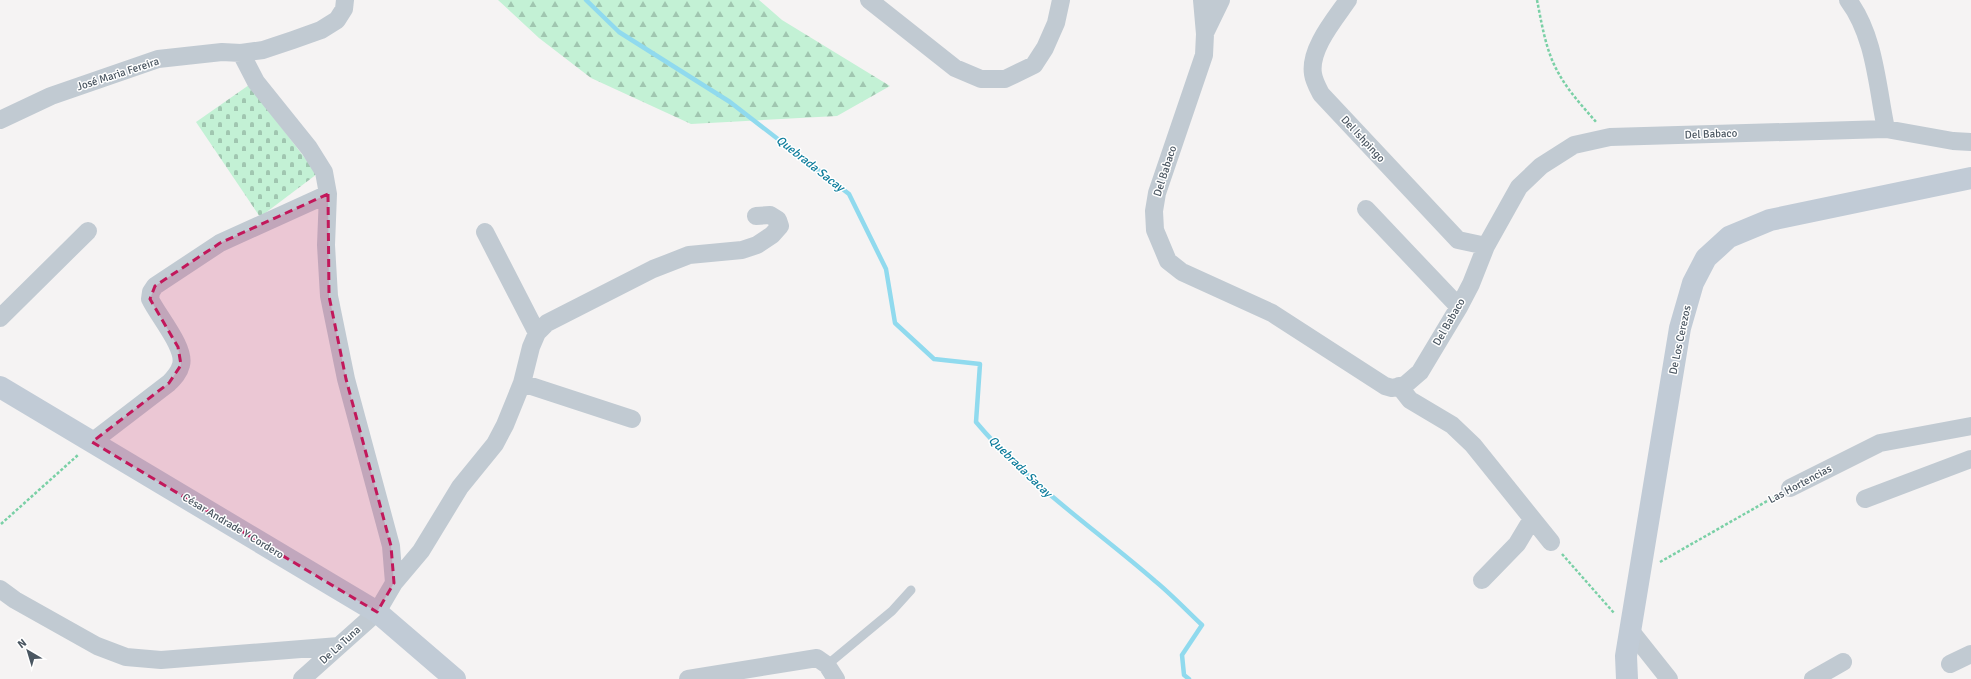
<svg xmlns="http://www.w3.org/2000/svg" width="1971" height="679" font-family="Signika,sans-serif">
<style>
.forest{fill:url(#forest-firs)}
.cemetery{fill:url(#cemetery-stones)}
.lines{fill:none;stroke-linecap:round;stroke-linejoin:round}
.stream{stroke:#90daee;stroke-width:4.5}
.path{stroke:#7ad0a6;stroke-width:2.5;stroke-dasharray:3 2;stroke-linecap:butt}
.lane{stroke:#c1cad2;stroke-width:9}
.street{stroke:#c1cad2;stroke-width:18}
.secondary{stroke:#c1cbd6;stroke-width:22}
.marked{fill:#c2185b;fill-opacity:0.2;stroke:#c2185b;stroke-width:3;stroke-dasharray:8 5;stroke-linejoin:round}
.labels{text-anchor:middle;dominant-baseline:central;stroke-width:3;stroke-linejoin:round;paint-order:stroke}
.street-label{font-size:11px;fill:#4a5661;stroke:#fff}
.water-label{font-size:12px;font-style:italic;fill:#0c7c9b;stroke:#fff}
</style>
<defs>
<pattern id="forest-firs" width="22" height="20" patternUnits="userSpaceOnUse"><rect width="22" height="20" fill="#c3f1d5"/><path d="M5 1l3.5 6h-7zM16 11l3.5 6h-7z" fill="#a0c6b0"/></pattern>
<pattern id="cemetery-stones" width="16" height="16" patternUnits="userSpaceOnUse"><rect width="16" height="16" fill="#c3f1d5"/><path d="M2 7V4a2 2 0 0 1 4 0v3zM10 15v-3a2 2 0 0 1 4 0v3z" fill="#a0c6b0"/></pattern>
</defs>
<rect width="100%" height="100%" fill="#f5f3f3"/>
<path class="forest" d="M498,0H759L782,20L890,86L837,116L691,124L591,78L539,38Z"/>
<path class="cemetery" d="M249,85L317,174L260,217L196,122Z"/>
<g class="lines">
<path class="stream" d="M586,0L619,32L730,102L849,194L886,269L895,323L934,359L980,364L976,422C1028,484 1094,528 1155,581C1171,594 1186,610 1202,625L1182,655L1184,675L1189,679"/>
<path class="path" d="M1537,0C1542,25 1546,52 1559,74C1569,92 1584,108 1597,123
M1,524L78,455
M1562,554L1614,613
M1660,562L1776,496"/>
<path class="lane" d="M827,665L892,611L911,590"/>
<path class="street" d="M869,0L955,68L981,79H1005L1034,65L1045,48L1056,23L1061,0
M1202,0L1205,34L1204,55L1157,193L1154,211L1155,230L1168,261L1182,272L1272,313L1385,386L1392,388L1405,385L1420,372L1459,307L1471,284L1486,246L1519,187L1541,166L1574,145L1610,137L1886,129L1953,141L1971,142
M1348,0C1335,19 1309,49 1313,74C1314,81 1318,88 1321,94L1458,240L1486,246
M1848,0C1875,36 1877,86 1886,129
M1205,33L1221,0
M241,53L256,82L309,148L324,172L328,194L326,245L329,296L346,379L391,546L394,583L377,612L302,679
M0,120L51,96L158,59L222,52L241,53L263,50L293,40L321,30L337,20L344,9L345,0
M1366,209L1459,307
M485,232L537,333
M0,318L88,231
M522,383L632,419
M1399,386L1410,400L1452,425L1473,445L1551,542
M92,442L169,383C174,378 179,373 181,365C186,348 158,316 150,299L151,292L155,286L220,243L328,194
M1790,488L1880,443L1971,426
M1865,499L1971,459
M1482,580L1517,544L1532,519
M394,583L421,551L460,487L495,444L505,425L522,383L531,347L537,333L547,323L653,269L689,255L742,250L757,245L772,235L780,226L778,220L770,215L756,216
M0,589L15,600L97,646L126,657L161,660L339,646
M1630,630L1669,679
M1950,664L1971,654
M688,679L817,658L827,665L836,679
M1813,679L1843,662"/>
<path class="secondary" d="M0,387L377,612L455,679
M1627,679L1626,656L1680,328L1693,283L1706,258L1729,237L1770,220L1971,178"/>
</g>
<path class="marked" d="M328,194L329,296L346,379L391,546L394,583L377,612L92,442L169,383L181,365L178,347L150,299L155,286L220,243Z"/>
<g class="labels">
<g class="street-label">
<text transform="translate(118 74) rotate(-18)">José Maria Fereira</text>
<text transform="translate(1711 134) rotate(-2)">Del Babaco</text>
<text transform="translate(1363 139) rotate(47)">Del Ishpingo</text>
<text transform="translate(1165 171) rotate(-72)">Del Babaco</text>
<text transform="translate(1449 322) rotate(-60)">Del Babaco</text>
<text transform="translate(1680 340) rotate(-78)">De Los Cerezos</text>
<text transform="translate(1800 484) rotate(-28)">Las Hortencias</text>
<text transform="translate(233 526) rotate(31)">César Andrade Y Cordero</text>
<text transform="translate(340 645) rotate(-42)">De La Tuna</text>
</g>
<g class="water-label">
<text transform="translate(810 164) rotate(38)">Quebrada Sacay</text>
<text transform="translate(1020 467) rotate(44)">Quebrada Sacay</text>
</g>
</g>
<g transform="translate(28 651) rotate(322)" stroke="#ffffff" stroke-width="3" paint-order="stroke">
<path d="M0-3L7 15L0 10L-7 15Z" fill="#4a5661"/>
<text y="-6" font-size="11" font-weight="bold" text-anchor="middle" fill="#4a5661">N</text>
</g>
</svg>
